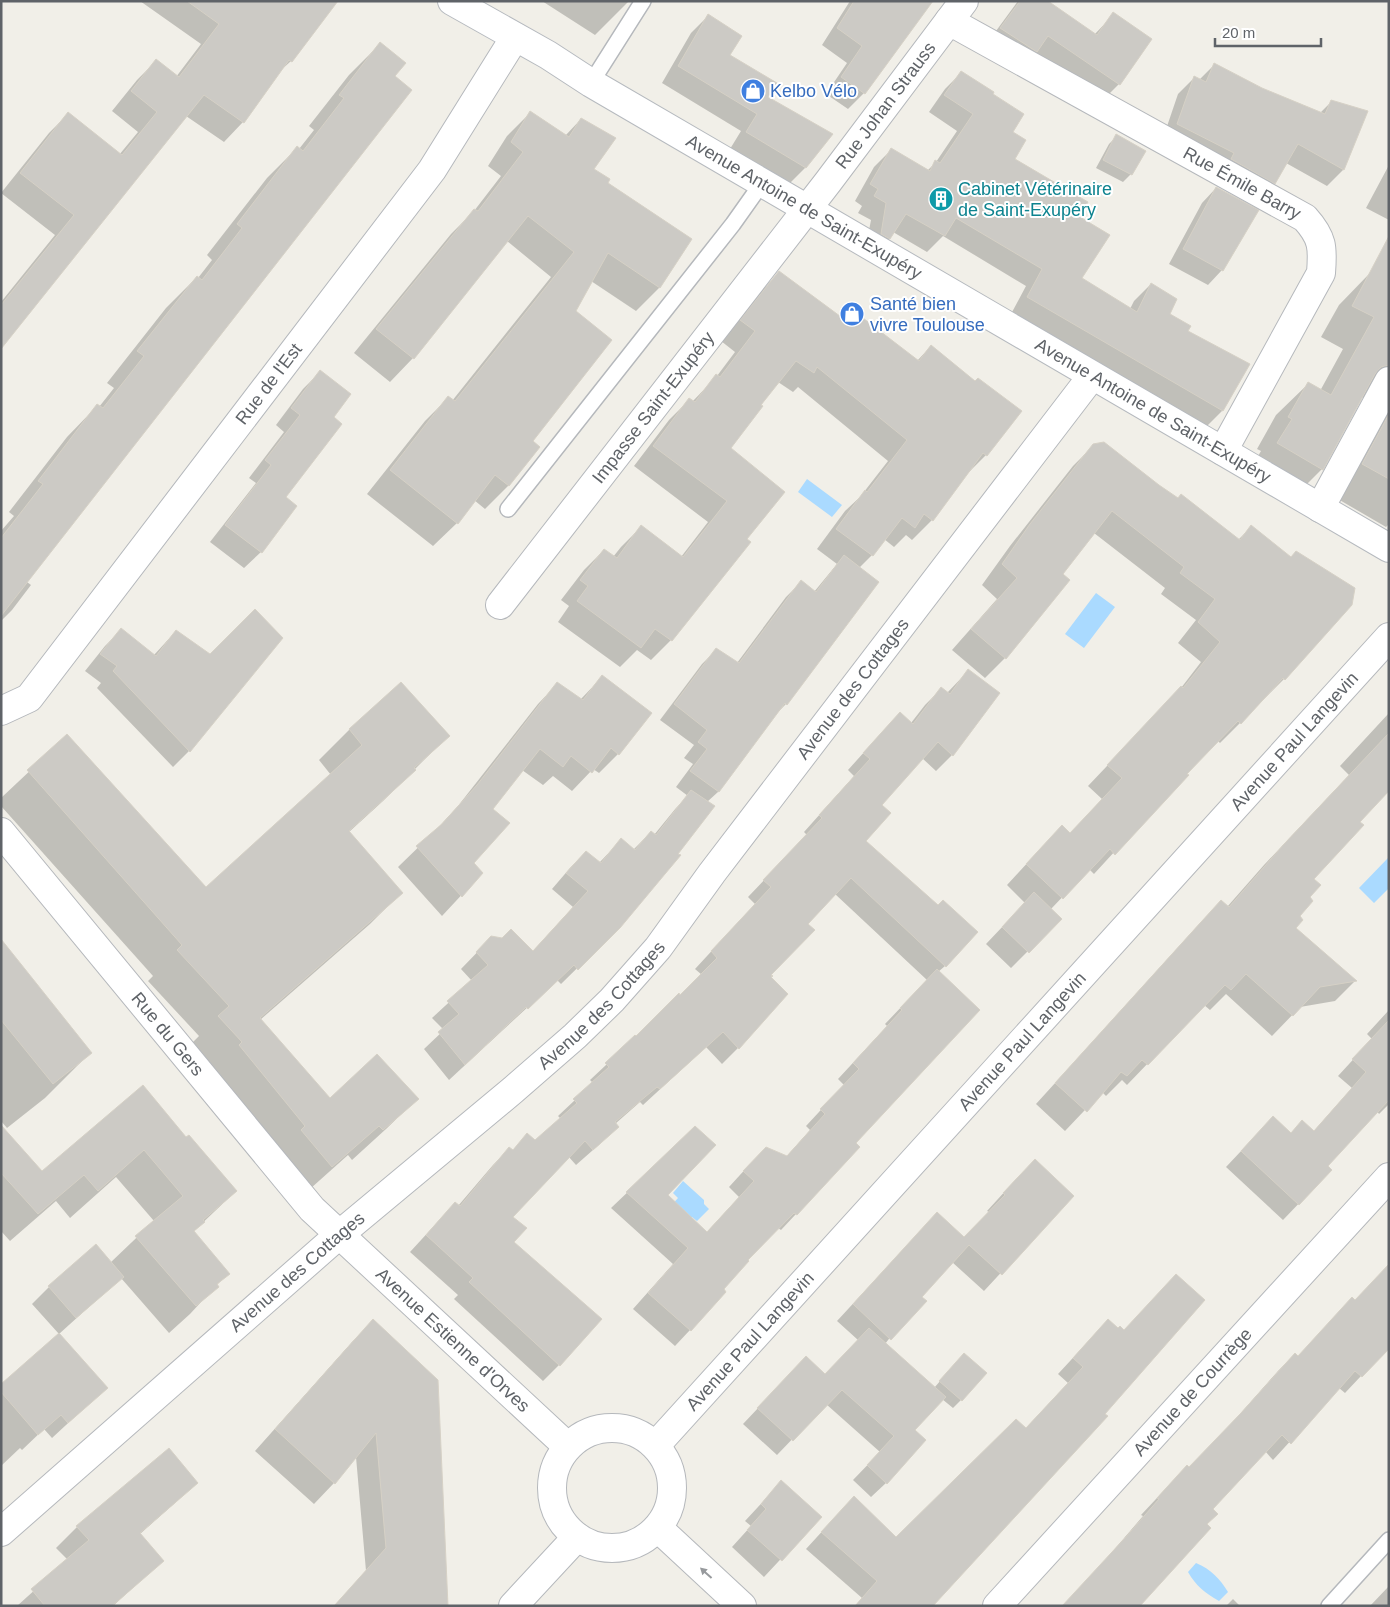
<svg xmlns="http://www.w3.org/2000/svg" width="1390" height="1607" font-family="Arial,sans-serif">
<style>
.water{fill:#aadaff}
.shadow{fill:#0003}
.building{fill:#cccac5;stroke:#d6d1c6}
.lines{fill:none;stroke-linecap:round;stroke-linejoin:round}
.service-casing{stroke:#b5b8bc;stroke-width:18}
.minor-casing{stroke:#b5b8bc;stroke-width:30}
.secondary-casing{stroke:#b6babf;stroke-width:30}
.service{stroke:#fff;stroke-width:15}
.minor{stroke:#fff;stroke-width:28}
.secondary{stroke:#fff;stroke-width:28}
.oneway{fill:#979a9d}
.labels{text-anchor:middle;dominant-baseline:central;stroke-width:4;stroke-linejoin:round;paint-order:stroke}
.shop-label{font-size:18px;fill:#366cbe;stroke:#fff;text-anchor:start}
.street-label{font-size:18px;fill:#5f6368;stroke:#fff}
.culture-label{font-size:18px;fill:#0d838f;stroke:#fff;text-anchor:start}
</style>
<rect width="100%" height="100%" fill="#f1efe8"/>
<path class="water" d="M807,479L842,505L832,517L798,492Z
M1096,593L1115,607L1084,648L1065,634Z
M1388,858L1389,888L1374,903L1359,888Z
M683,1181L704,1200V1204L709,1209L697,1221L692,1217L686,1223L669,1208L678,1198L673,1193Z
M1196,1563C1211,1569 1220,1579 1228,1592L1219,1601C1205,1593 1196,1586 1188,1572Z"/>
<path class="shadow" d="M140,1H325L291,61L279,72L243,122L224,142L186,116L1,347V302L55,235L1,193L49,133L68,114L119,155L138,132L112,111L137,80L156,61L176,77L201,44Z
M542,1H629L595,35Z
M850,1H931L864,93L848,109L826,94L847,63L822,45Z
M1018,1H1046L1094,35L1114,14L1119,84L1102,101L985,46Z
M708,16L729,55L767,98L806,167L789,184L730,149L741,131L662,83L691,33Z
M380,44L27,582L31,585L12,610L1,621V531L14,516L9,512L67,437L97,406L99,407L114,388L107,383L166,308L197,277L198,278L212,260L207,255L267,178L297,148L299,149L314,130L309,126L349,75Z
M1214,65L1262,89L1320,113L1331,102L1366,112L1343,170L1327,186L1286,163L1274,183L1258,199L1162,141L1178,94L1194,78L1199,80Z
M962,72L991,95L1011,132L1013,160L1078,217L1081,279L1130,309L1134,301L1151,284L1168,314L1186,332L1249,364L1222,411L1206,427L1011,314L1026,286L943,236L927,252L893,232L889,239L873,255L865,251L871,220L858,213L862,206L855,201L874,167L891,150L927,171L936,162L957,131L929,112L945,89Z
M530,113L565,136L581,119L593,170L606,184L690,239L659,288L636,311L591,281L574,311L532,441L539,447L508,486L485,509L474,500L457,523L433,546L367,494L425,421L448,398L452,401L551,277L507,241L413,358L390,382L354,353L451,234L474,211L501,176L488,166L507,136Z
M1117,136L1131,174L1123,182L1096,168L1109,144Z
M1389,165V220L1366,208Z
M1216,188L1222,270L1208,285L1169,264L1202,203Z
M779,273L850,326L859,317L917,361L931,346L975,382L1020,412L986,455L966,475L932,520L912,540L906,535L894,547L884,539L872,555L859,568L786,704L771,719L718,792L707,802L619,927L561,984L557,980L449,1080L424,1049L444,1030L432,1018L472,981L461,969L491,938L532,952L573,907L552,889L570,868L586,852L599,863L621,840L633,850L651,832L654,835L676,808L688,796L676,787L693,764L684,758L694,745L660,720L702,664L717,649L737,663L786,597L801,582L814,592L837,564L817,549L845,511L860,497L888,461L798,387L793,392L778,382L729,448L746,539L671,640L651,660L637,650L620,667L558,622L569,606L561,600L584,570L604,550L613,557L621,547L641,527L681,557L708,522L634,466L669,420L689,400L692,402L717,376L735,352L721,341L759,293Z
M1370,273L1389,284V524L1386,527L1331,495L1364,398L1361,397L1322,469L1291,500L1247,475L1261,451L1257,449L1276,415L1308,384L1320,391L1343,349L1321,337L1339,305Z
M320,372L332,417L284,498L261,552L244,568L210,542L256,483L249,478L284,432L276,425L303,389Z
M1093,446L1158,486L1238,540L1251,527L1284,679L1220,743L1217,740L1094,874L1089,869L1051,909L1060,919L1011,968L986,944L1025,903L1007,885L1042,847L1070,834L1102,799L1088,786L1181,688L1201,662L1178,643L1196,620L1161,594L1165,588L1094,533L1061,574L1068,580L1005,658L985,678L952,650L997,599L982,585L1010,546L1073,466Z
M121,630L154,655L176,631L189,751L173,767L97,688L101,683L85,671L105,646Z
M968,671L952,755L936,771L922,758L880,805L864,841L945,966L938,972L854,1143L796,1214L781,1230L778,1228L747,1259L690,1330L675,1346L633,1309L673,1264L611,1208L695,1128L667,1195L706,1233L739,1197L729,1187L750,1164L786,1157L810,1130L806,1126L844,1085L838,1079L887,1026L885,1024L927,980L835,894L807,924L770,975L738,1048L722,1064L706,1047L643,1105L640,1102L615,1124L601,1143L576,1165L568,1156L512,1217L513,1242L559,1365L543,1381L454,1299L458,1295L410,1252L455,1203L458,1206L493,1165L509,1149L512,1151L527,1135L535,1142L561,1119L558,1116L593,1083L590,1080L702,975L695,969L755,904L748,897L807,835L804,832L854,776L848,770L884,730L900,713L911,723L925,705L941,689L947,693Z
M602,677L618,754L599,773L593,769L572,791L553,776L543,785L522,770L492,809L472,863L482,873L442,916L398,867L433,833L458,806L538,704L557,684L580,700Z
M401,684L449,735L383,801L349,832L401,893L370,924L260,1020L330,1100L417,1099L386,1129L352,1160L348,1155L301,1197L188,1047L199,1036L148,981L153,976L1,806V798L67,736L206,889L331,775L319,760L349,730Z
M1389,713V789L1359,822L1312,879L1308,897L1298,917L1294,928L1355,981L1335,1001L1300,1007L1272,1036L1226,994L1210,1010L1204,1005L1127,1085L1122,1080L1106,1096L1102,1092L1065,1131L1036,1104L1201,922L1221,902L1227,907L1264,865L1349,775L1340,766Z
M1,941L90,1053L45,1098L7,1128L1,1121Z
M1389,1010V1104L1379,1114L1377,1111L1326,1166L1330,1171L1283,1220L1226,1167L1258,1133L1290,1134L1302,1122L1313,1132L1352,1088L1338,1076L1372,1039L1367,1034Z
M1,1127L42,1173L186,1139L236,1191L193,1232L228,1273L190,1314L169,1333L121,1278L59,1334L32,1304L49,1287L110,1263L154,1221L116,1177L70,1218L56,1201L10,1241L1,1231Z
M1018,1177L1072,1196L984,1291L952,1262L921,1297L885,1344L934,1388L956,1363L961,1400L953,1408L942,1399L914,1430L886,1483L871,1497L853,1480L880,1452L826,1404L777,1455L743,1424L792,1372L825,1375L858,1340L837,1321L921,1230L964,1238L989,1212L987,1211Z
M1336,1316L1361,1376L1345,1393L1339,1388L1273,1460L1265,1451L1211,1509L1206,1524L1107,1558L1143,1516L1141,1515L1170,1484L1187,1467L1189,1469L1224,1432L1278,1371L1295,1354L1298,1357Z
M1108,1320L1118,1329L932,1606H855L862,1598L806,1549L838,1514L896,1539L1025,1429L1068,1383L1058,1374Z
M373,1321L429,1606H334L366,1571L356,1457L334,1483L314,1504L255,1451L352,1342Z
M1,1385L106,1388L52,1438L44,1429L22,1450L20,1448L1,1466Z
M196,1482L175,1503L140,1534L162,1561L113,1606H17L68,1560L56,1548L77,1527Z
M781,1482L820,1517L764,1577L732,1547L751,1526L745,1521Z
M1389,1586V1606H1370Z
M1233,1599L1240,1606H1226Z"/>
<path class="building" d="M187,1H338L292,62L289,60L244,123L204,95L1,349V305L74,215L20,173L68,112L122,155L157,112L131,91L156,59L179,77L219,24Z
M854,1H933L865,94L841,77L862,46L837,28Z
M1020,1H1048L1097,35L1113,12L1152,39L1120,85L1048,36L1037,52L1000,28Z
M708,14L742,36L730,55L777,83L768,97L833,134L806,168L746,132L757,114L678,66Z
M380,42L406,63L395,76L412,90L1,616V538L43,484L38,481L97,404L103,408L144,356L137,351L197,276L202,280L242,228L237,224L297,146L303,151L344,98L339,95Z
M1214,63L1262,88L1325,114L1331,100L1368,111L1344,170L1298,144L1275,184L1231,159L1234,153L1177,124L1194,76L1206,82Z
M961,71L994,92L993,94L1024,114L1013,132L1026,140L1015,159L1088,202L1080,217L1110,235L1082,278L1137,312L1151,283L1177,299L1170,314L1191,326L1188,331L1250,364L1223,411L1027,297L1042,269L956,218L945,236L906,214L890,239L881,234L886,203L874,196L878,189L870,184L891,148L930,171L935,160L940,163L973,114L944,95Z
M530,111L569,137L581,118L616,138L594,169L610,179L608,183L692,239L660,288L608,253L576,311L612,340L533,441L540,447L509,486L495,475L458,524L390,470L448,396L455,401L574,252L528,216L414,359L376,329L474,209L478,211L523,152L511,142Z
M1116,134L1146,151L1132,175L1103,160Z
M1216,187L1259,210L1223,271L1183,249Z
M1389,236V365L1381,367L1375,374L1323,470L1277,443L1292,419L1288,417L1308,382L1331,395L1374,317L1352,306Z
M779,271L852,325L859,315L919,361L931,345L975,381L978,378L1022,411L987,456L983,453L933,521L924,514L915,528L902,518L873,556L836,529L865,490L867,492L907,440L817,367L814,373L796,361L761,405L763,406L731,448L785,492L747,539L751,542L672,641L655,629L641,648L577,601L588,586L580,580L604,549L617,558L641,525L683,557L727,501L653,446L689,398L695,402L716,374L720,377L755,331L740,320Z
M320,370L351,394L334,417L342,424L286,497L297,506L262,553L225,525L271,465L265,460L300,415L291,408Z
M1389,414V479L1362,464Z
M1104,442L1159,485L1178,498L1181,494L1240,540L1251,525L1291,557L1296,551L1355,588L1352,605L1285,680L1283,678L1241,724L1238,721L1187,774L1189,775L1115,855L1110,849L1063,899L1026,864L1062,825L1070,833L1122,778L1107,765L1181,686L1183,688L1220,642L1198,622L1215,599L1180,573L1184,567L1112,511L1063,574L1070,580L1006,659L971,629L1017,578L1002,564L1030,524L1093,444Z
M844,555L879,582L787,705L785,703L719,792L690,771L707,749L698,742L707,730L674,704L716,648L739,663L801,580L816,592Z
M255,609L283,638L190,752L113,671L117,666L100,654L121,628L156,656L176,630L210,654Z
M968,669L1000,693L953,756L938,742L882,805L891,813L866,841L938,905L943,900L978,932L946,967L851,878L808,924L815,930L771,975L773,976L771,977L788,994L739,1049L723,1032L660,1089L657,1087L615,1122L619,1127L593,1150L585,1141L513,1217L527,1228L514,1242L602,1319L560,1366L469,1282L473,1278L426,1235L455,1202L460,1206L509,1147L513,1150L527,1133L535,1140L577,1103L573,1099L609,1067L605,1063L635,1035L636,1036L679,993L680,995L717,958L711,951L771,887L763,880L822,818L819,815L870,759L863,753L900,712L913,724L941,687L950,694Z
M602,675L652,713L619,755L611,748L592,773L571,756L563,767L540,749L493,809L510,823L474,863L483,873L462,897L416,846L442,824L477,785L557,682L583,700Z
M401,682L450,736L414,768L416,770L349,831L403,893L260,1018L330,1098L377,1054L419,1099L383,1130L379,1126L332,1167L301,1130L305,1126L239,1045L242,1042L218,1016L229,1006L177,950L182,945L27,770L67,734L206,887L362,745L349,729Z
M1389,733V791L1360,822L1364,825L1314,879L1321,885L1310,897L1313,901L1300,916L1303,920L1296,928L1357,981L1320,987L1293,1016L1246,974L1231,990L1225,985L1148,1065L1142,1060L1127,1076L1121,1072L1087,1112L1055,1083L1221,900L1229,907L1285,843Z
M691,790L715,806L678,854L681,855L665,874L620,928L578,970L574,965L528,1009L526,1007L465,1065L438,1032L459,1014L447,1001L488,965L476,952L491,936L502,938L511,929L533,951L588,891L566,873L586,851L601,863L621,838L635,850L651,831L656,835Z
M1034,892L1062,919L1029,953L1002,927Z
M1,939L92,1053L53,1084L1,1020Z
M937,969L980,1010L856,1143L860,1147L797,1215L794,1213L748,1260L749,1261L724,1289L726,1292L691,1331L648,1293L688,1248L626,1192L695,1126L716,1145L668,1195L707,1232L754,1181L743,1171L766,1147L787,1156L825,1114L820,1109L859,1069L853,1063L902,1010L900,1008Z
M1389,1020V1100L1328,1166L1332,1170L1299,1205L1241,1151L1273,1116L1291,1133L1302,1120L1314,1131L1366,1072L1352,1059Z
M143,1085L186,1137L189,1135L237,1191L203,1220L205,1222L194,1231L230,1274L217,1284L219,1287L196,1306L135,1236L183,1196L144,1150L98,1191L84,1175L38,1214L1,1173V1125L42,1171Z
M1035,1159L1074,1196L1002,1275L969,1245L922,1297L927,1301L891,1340L853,1304L937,1212L964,1237L1005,1195L1003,1193Z
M96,1244L124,1277L76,1318L48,1286Z
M1389,1264V1349L1362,1377L1355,1371L1291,1444L1282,1435L1213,1509L1218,1514L1207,1524L1211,1528L1140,1606H1062L1124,1539L1159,1499L1157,1498L1187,1465L1189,1467L1241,1413L1295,1353L1298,1356L1352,1297L1355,1300Z
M1176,1274L1205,1300L1105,1414L1108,1416L933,1606H855L877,1581L821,1532L854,1496L896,1537L1016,1419L1026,1428L1083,1367L1073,1358L1108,1319L1118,1328L1120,1326L1124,1330Z
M373,1319L438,1380L448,1606H334L386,1548L376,1433L335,1484L275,1429Z
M869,1328L946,1397L915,1430L926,1440L887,1484L867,1465L894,1436L842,1390L793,1441L757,1408L806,1356L825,1374Z
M59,1333L108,1388L68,1423L61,1415L38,1435L1,1392V1384Z
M964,1353L987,1373L962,1401L939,1381Z
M169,1448L198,1483L140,1533L164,1561L112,1606H45L31,1589L89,1540L76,1526Z
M781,1480L822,1517L782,1561L747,1530L766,1509L761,1504Z"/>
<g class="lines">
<defs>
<path id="service" d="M591,83L643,1
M508,509L733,224L762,183
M1329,1606L1389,1540"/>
<g id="minor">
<path id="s1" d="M949,21L1305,218C1323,238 1323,248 1321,273L1223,451"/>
<path d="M1320,508L1389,381"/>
<path id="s2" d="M500,605L828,182L964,1"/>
<path id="s3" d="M1,711L29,698L432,170L515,37"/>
<path id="s4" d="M1,832L312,1209L567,1446"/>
<circle cx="612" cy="1488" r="60"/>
<path id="s5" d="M656,1445L1389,637"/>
<path d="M658,1528L742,1606"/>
<path id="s6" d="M1,1532L340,1234L513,1090L575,1036L612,1000L658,948L712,873L1092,376"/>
<path d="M513,1606L577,1537"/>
<path id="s7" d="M997,1606L1389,1177"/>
</g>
<g id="secondary">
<path id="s8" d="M452,1L548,55L591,83L1389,548"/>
</g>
</defs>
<use href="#service" class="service-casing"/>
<use href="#minor" class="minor-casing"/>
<use href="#secondary" class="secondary-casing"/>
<use href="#service" class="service"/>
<use href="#minor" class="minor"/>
<use href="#secondary" class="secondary"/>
</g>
<defs><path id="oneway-solid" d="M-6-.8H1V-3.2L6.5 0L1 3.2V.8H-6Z" transform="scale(1.25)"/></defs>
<use class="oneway" href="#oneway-solid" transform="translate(706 1573) rotate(-138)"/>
<defs>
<symbol id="shop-disc" viewBox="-11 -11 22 22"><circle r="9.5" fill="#3f7fe0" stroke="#fff"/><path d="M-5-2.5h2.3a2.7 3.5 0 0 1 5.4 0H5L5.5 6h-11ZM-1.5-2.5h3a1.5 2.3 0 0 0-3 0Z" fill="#fff"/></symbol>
<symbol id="building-disc" viewBox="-11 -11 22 22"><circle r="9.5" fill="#0f9aa8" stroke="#fff"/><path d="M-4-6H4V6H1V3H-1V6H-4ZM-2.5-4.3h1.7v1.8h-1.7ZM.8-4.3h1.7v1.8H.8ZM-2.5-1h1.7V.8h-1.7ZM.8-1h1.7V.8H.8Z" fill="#fff"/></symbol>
</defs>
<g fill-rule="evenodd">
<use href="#shop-disc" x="739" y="77" width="28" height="28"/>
<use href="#building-disc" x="927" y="185" width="28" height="28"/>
<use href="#shop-disc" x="838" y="300" width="28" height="28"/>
</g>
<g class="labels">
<g class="shop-label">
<text x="770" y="91">Kelbo Vélo</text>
<text x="870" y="304">Santé bien<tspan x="870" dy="21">vivre Toulouse</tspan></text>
</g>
<g class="street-label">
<text stroke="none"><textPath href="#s2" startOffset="631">Rue Johan Strauss</textPath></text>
<text stroke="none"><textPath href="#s1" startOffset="335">Rue Émile Barry</textPath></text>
<text stroke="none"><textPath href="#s8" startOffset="408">Avenue Antoine de Saint-Exupéry</textPath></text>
<text stroke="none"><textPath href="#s3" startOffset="426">Rue de l'Est</textPath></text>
<text stroke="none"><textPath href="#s2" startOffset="250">Impasse Saint-Exupéry</textPath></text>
<text stroke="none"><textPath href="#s8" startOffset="812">Avenue Antoine de Saint-Exupéry</textPath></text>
<text stroke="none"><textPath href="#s6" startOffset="1204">Avenue des Cottages</textPath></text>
<text stroke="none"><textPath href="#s5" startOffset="950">Avenue Paul Langevin</textPath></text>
<text stroke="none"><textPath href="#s6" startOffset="799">Avenue des Cottages</textPath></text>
<text stroke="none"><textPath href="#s4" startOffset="262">Rue du Gers</textPath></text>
<text stroke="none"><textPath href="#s5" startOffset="545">Avenue Paul Langevin</textPath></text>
<text stroke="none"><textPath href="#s6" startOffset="394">Avenue des Cottages</textPath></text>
<text stroke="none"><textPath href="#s4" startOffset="681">Avenue Estienne d'Orves</textPath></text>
<text stroke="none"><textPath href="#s5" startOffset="140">Avenue Paul Langevin</textPath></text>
<text stroke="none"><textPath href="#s7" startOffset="290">Avenue de Courrège</textPath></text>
</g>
<g class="culture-label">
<text x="958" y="189">Cabinet Vétérinaire<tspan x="958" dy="21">de Saint-Exupéry</tspan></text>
</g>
</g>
<rect width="1390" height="1607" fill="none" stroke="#5f6368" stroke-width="5"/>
<path d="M1215 38v8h106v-8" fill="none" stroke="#5f6368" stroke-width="2.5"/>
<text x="1222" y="38" font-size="15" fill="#5f6368" stroke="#ffffff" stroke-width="4" paint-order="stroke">20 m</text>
</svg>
